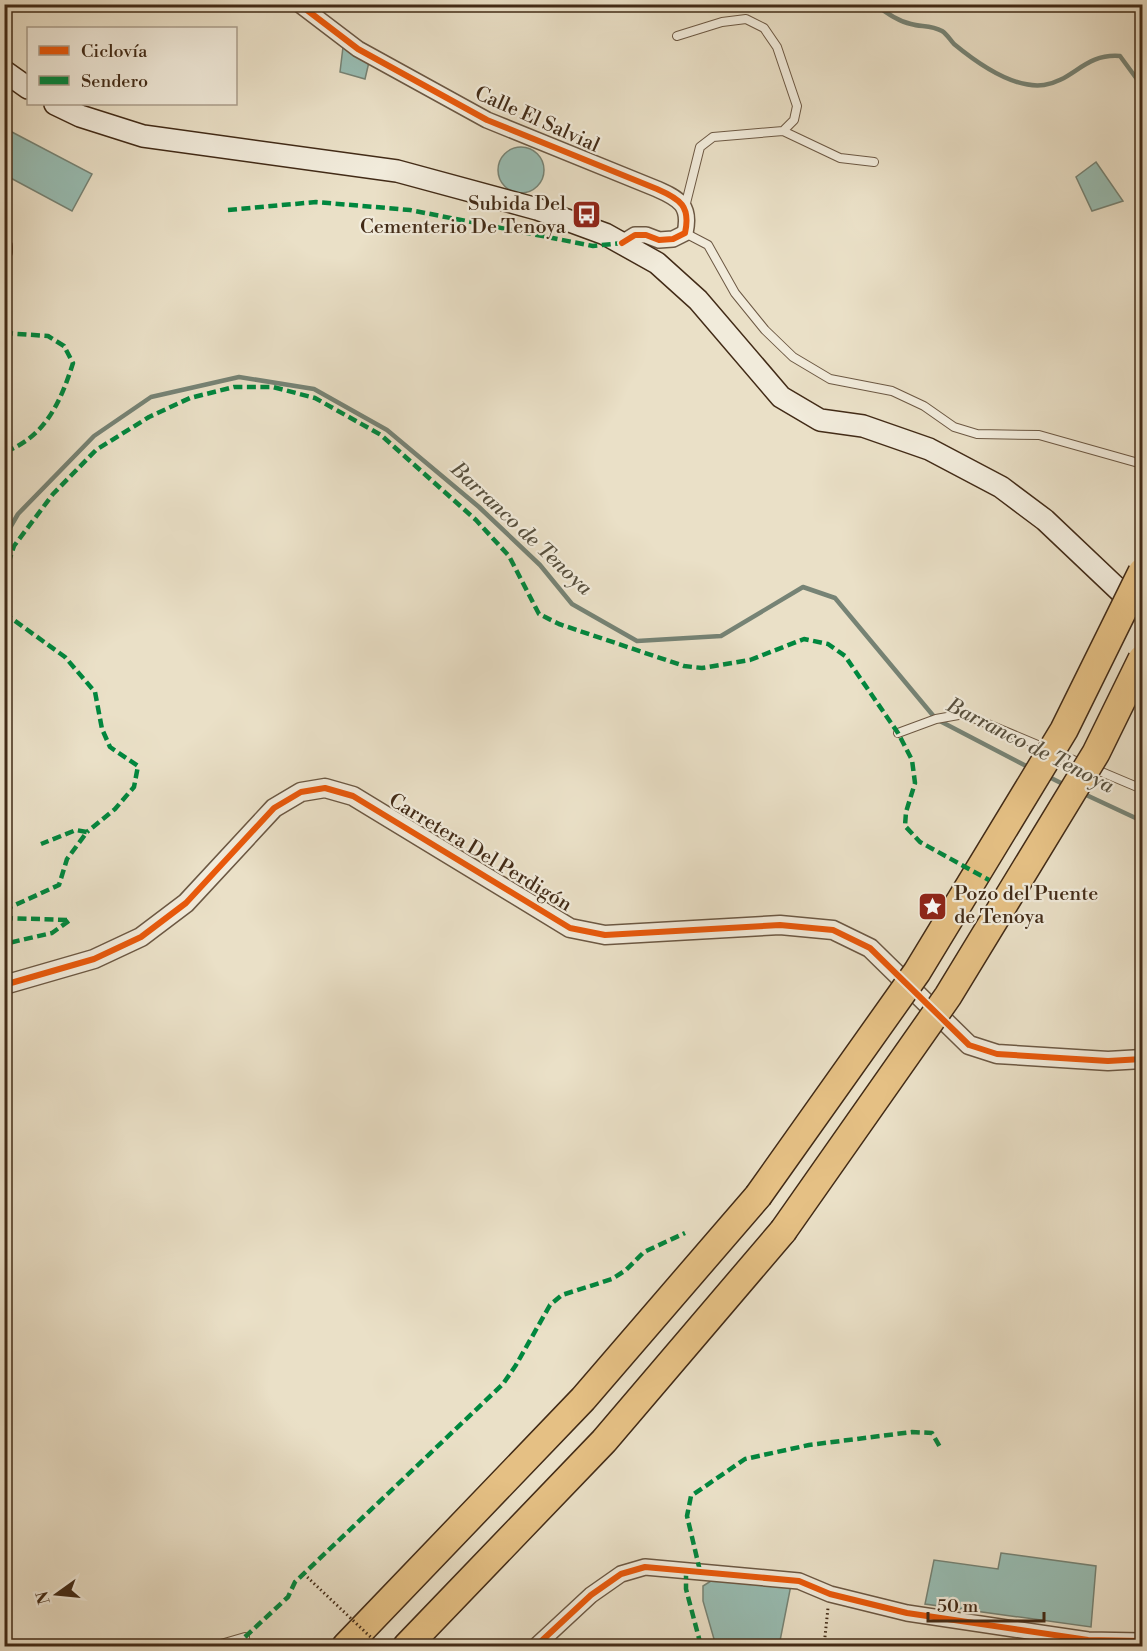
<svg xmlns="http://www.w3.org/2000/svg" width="1147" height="1651" font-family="'Libre Bodoni',serif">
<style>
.water{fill:#98bdb3;stroke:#768375;stroke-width:1.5}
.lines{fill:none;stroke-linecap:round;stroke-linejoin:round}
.stream{stroke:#768375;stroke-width:4.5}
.service-casing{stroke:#6c5843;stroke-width:10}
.minor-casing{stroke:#6c5843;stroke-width:18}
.tertiary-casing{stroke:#6c5843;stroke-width:21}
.secondary-casing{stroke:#422b17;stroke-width:24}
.motorway-casing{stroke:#422b17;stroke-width:30}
.path{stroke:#422b17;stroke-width:3;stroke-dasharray:1.5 3;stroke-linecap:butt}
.service{stroke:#f1ebdb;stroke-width:8}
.minor{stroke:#f1ebdb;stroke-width:15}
.tertiary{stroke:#f1ebdb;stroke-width:18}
.secondary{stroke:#f1ebdb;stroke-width:21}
.motorway{stroke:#e5c084;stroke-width:27}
.motorway-bridge-casing{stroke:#422b17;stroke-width:30;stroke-linecap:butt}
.path-bridge{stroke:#422b17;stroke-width:3;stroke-dasharray:1.5 3;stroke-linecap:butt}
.motorway-bridge{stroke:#e5c084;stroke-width:27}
.quiet{stroke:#00873e;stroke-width:4.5;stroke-dasharray:9 4.5;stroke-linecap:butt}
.cycleway-casing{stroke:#f1ebdb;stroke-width:10}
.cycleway{stroke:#e8590c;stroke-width:6}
.labels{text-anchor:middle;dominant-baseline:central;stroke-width:4.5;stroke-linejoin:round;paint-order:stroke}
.street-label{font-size:20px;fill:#422b17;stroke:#f1ebdb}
.poi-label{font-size:20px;fill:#422b17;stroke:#f1ebdb;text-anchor:end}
.water-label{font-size:21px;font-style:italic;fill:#58503e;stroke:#f1ebdb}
</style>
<rect width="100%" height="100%" fill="#eae0c7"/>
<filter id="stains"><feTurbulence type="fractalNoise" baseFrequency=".00333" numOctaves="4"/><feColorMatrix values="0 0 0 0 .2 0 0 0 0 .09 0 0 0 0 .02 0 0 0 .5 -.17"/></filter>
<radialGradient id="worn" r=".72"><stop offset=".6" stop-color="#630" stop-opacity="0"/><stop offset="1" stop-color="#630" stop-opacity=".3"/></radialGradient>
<path class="water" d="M343,47L369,62L365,79L340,72Z
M10,131L92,174L72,211L5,175V141Z
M498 170a23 23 0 1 1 46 0a23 23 0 1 1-46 0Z
M1096,162L1123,201L1092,211L1076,177Z
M1001,1553L1096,1566L1091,1627L925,1604L934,1560L998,1569Z
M714,1579L791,1585L779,1646H716L703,1601V1586Z"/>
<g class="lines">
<path class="stream" d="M875,4C886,13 897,21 911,24C921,27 931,25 942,31C947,34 950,40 954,44C977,63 1014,89 1044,85C1073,81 1085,53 1120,56L1142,86
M4,538L18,514L94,436L151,397L239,377L314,389L387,430L479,507L540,565L572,604L637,641L721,636L803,587L835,598L936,719L1032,769
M1047,776L1067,786
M1082,793L1142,821"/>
<defs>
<path id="service" d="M677,36L722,22L746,19L764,28L777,47L797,106L794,120L783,131
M685,207L700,147L713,137L783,131L840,158L874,162
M685,233L708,245L735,293L765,330L793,357L830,379L892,391L924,406L954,427L977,434L1039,435L1142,464
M898,733L936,719L964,714L1142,789
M214,1646L245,1637"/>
<path id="minor" d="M299,4L358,49L487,120L657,189C680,199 691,206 685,233L673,239L659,240L646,235H635L622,243
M4,246V252
M536,1646L591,1595L621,1574L645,1567L799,1581L830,1594L907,1613L1088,1640L1142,1641"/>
<path id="tertiary" d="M4,985L94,959L141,937L186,903L274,808L301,792L325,788L353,796L570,928L605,935L780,925L833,930L870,948L969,1045L997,1054L1108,1061L1142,1059"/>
<path id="secondary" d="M4,71L28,88
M55,104L80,116L143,136L397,171L537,209L605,234L657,263L698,300L781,397L820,420L863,426L929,449L1001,487L1045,520L1142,612"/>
<path id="motorway" d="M346,1646L583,1399L758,1196
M407,1646L604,1441L783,1231"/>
</defs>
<use href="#service" class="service-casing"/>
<use href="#minor" class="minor-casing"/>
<use href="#tertiary" class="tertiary-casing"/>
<use href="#secondary" class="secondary-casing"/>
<use href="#motorway" class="motorway-casing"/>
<path class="path" d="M824,1646L828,1608"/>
<use href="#service" class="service"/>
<use href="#minor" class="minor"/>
<use href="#tertiary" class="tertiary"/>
<use href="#secondary" class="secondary"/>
<use href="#motorway" class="motorway"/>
<defs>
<path id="motorway-bridge" d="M758,1196L917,972L1064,730L1142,572
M783,1231L948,996L1096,753L1142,659"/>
</defs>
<use href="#motorway-bridge" class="motorway-bridge-casing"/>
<path class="path-bridge" d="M304,1574L380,1646"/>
<use href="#motorway-bridge" class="motorway-bridge"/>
<path class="quiet" d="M228,210L316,202L410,210L593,246L622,243
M4,333L48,336L64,346L73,363C61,401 45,438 4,452
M4,576L14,546L53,494L96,450L149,417L190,398L234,387H273L315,398L381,435L476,520L509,556L539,614L559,624L684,666L702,668L750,660L804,639L828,644L845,656L898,733L912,760L915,783L906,812L905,826L920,842L989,880
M4,613L65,657L95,692L102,729L110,747L138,766L134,787L115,809L87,832
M4,910L59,885L67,859L87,832L76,830L41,844
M4,918L70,920L52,933L4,944
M686,1570V1589L701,1646
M700,1571L687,1516L691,1496L745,1459L809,1445L912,1432L932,1433L940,1447
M245,1637L288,1597L295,1582L503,1384L516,1365L550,1305L562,1295L612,1279L626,1270L644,1252L685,1233"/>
<defs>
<path id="cycleway" d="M299,4L358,49L487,120L657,189C680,199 691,206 685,233L673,239L659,240L646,235H635L622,243
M4,985L94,959L141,937L186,903L274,808L301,792L325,788L353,796L570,928L605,935L780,925L833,930L870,948L969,1045L997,1054L1108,1061L1142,1059
M536,1646L591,1595L621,1574L645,1567L799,1581L830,1594L907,1613L1088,1640L1142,1641"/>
</defs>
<use href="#cycleway" class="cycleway-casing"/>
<use href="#cycleway" class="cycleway"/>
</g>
<defs>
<symbol id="bus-square" viewBox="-11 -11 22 22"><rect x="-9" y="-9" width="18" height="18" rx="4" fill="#8f2418" stroke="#f1ebdb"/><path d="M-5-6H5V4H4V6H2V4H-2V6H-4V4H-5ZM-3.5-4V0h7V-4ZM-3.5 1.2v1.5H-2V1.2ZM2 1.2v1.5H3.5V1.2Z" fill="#fff"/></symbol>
<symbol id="sight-square" viewBox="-11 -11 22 22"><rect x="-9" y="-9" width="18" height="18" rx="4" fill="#8f2418" stroke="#f1ebdb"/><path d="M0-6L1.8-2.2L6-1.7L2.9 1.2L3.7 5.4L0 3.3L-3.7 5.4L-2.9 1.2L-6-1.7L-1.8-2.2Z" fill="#fff"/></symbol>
</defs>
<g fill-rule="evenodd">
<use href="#bus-square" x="570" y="198" width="33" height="33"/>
<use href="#sight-square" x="916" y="890" width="33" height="33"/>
</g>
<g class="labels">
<g class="street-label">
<text transform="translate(537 120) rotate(24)">Calle El Salvial</text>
<text transform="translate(480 853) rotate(31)">Carretera Del Perdigón</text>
</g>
<g class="poi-label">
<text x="566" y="204">Subida Del<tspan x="566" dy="23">Cementerio De Tenoya</tspan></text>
<text x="954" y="894" text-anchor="start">Pozo del Puente<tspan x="954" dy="23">de Tenoya</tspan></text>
</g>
<g class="water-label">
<text transform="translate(521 529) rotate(43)">Barranco de Tenoya</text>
<text transform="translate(1030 746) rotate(27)">Barranco de Tenoya</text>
</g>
</g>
<rect width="1147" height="1651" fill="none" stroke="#eae0c7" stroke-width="24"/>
<rect x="6" y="6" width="1135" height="1639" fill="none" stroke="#422b17" stroke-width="3"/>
<rect x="12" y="12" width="1123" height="1627" fill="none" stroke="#422b17" stroke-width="1.5"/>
<rect x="27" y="27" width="210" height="78" fill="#f1ebdb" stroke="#ab9e8d" stroke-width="1.5"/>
<rect x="39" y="46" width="30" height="9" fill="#e8590c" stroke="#ab9e8d" stroke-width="1.5"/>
<text x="81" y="57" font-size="18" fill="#422b17">Ciclovía</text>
<rect x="39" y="76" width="30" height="9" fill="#00873e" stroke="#ab9e8d" stroke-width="1.5"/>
<text x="81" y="87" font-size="18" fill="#422b17">Sendero</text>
<g transform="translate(57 1594) rotate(255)" stroke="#f1ebdb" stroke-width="4.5" paint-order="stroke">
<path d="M0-4.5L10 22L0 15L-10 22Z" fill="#422b17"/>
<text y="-9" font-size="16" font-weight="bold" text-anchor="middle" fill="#422b17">N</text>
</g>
<path d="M928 1612v9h116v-9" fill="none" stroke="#422b17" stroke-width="3"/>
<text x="937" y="1612" font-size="18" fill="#422b17" stroke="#f1ebdb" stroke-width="4.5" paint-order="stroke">50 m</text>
<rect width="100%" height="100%" filter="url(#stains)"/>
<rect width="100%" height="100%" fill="url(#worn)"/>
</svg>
